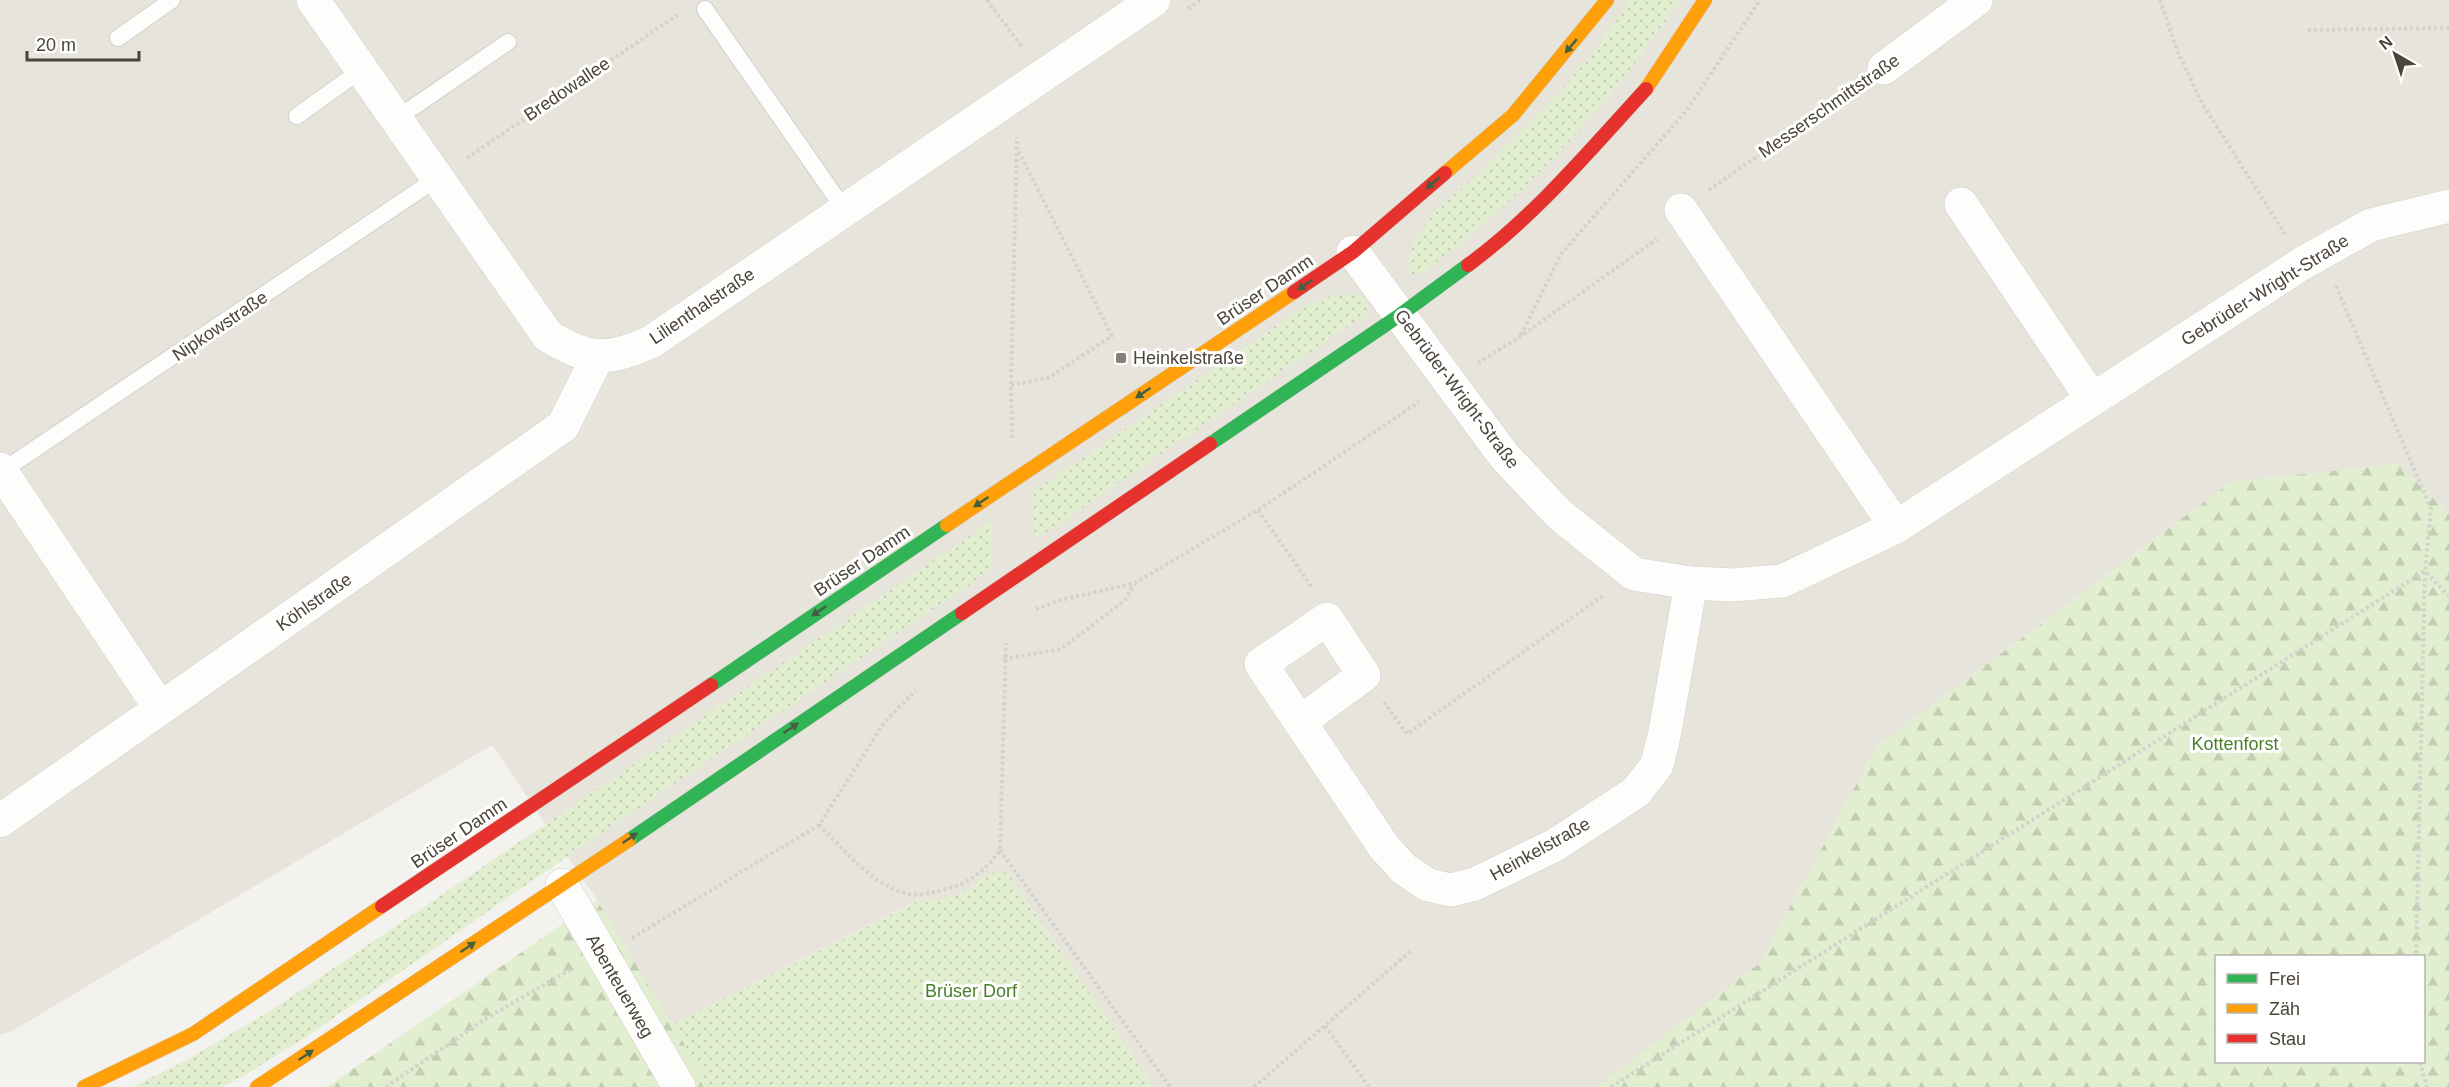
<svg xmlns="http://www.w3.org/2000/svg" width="2449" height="1087" font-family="Arial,sans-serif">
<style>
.residential{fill:#e7e4dc}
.green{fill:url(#green-dots)}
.forest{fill:url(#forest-firs);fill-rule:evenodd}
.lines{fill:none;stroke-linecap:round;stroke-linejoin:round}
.lane-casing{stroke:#d2d0cb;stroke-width:18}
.street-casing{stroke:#d2d0cb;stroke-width:34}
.fast-casing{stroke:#d3cfc5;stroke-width:15}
.slow-casing{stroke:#d3cfc5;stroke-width:15}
.jam-casing{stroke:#d3cfc5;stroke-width:15}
.path{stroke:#d3d2cc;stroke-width:4;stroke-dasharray:3 3;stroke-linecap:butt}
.lane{stroke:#fdfdfc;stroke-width:16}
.street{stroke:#fdfdfc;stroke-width:33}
.fast{stroke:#30b455;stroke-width:14}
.slow{stroke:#ff9f0a;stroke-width:14}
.jam{stroke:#e5322d;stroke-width:14}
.oneway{fill:#446040}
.poi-dot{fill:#868178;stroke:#fff;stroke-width:2}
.labels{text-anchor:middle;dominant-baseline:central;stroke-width:6;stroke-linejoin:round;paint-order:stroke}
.street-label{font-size:18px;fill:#4b4439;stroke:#fff}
.poi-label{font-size:18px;fill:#4b4439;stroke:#fff;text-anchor:start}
.park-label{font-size:18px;fill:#4a7f2a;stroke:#fff}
</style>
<defs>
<pattern id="green-dots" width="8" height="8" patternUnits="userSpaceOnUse" patternTransform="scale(1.5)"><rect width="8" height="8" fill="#e1eecf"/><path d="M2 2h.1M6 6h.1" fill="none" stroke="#c3cdb2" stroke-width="1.8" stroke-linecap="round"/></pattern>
<pattern id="forest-firs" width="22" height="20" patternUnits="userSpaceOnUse" patternTransform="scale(1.5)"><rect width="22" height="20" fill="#e1eecf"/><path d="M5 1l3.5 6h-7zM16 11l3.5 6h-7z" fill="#c3cdb2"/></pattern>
</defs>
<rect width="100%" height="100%" fill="#f4f2ee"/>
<path class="residential" d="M0,0H2449V514L2397,464L2231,482L1877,746L1760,963L1598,1087H1153L1009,875L985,878L966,892L940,900L917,901L672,1025L597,900L492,745L12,1031L0,1035Z"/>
<path class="green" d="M1631,0H1680C1610,106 1524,197 1422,273L1415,275L1411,273C1403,251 1425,225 1438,208C1444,201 1453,197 1459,191C1477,174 1495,157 1513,140C1557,98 1597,51 1631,0Z
M1340,294C1355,294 1375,294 1366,314L1035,540L1032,493L1305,306L1324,298Z
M992,521L991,570L603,832L309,1035L247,1074L222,1087H132L185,1061L278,1006Z
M999,869L1009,875L1153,1087H710L672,1025L918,901C958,900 966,890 999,869Z"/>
<path class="forest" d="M2398,464L2449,514V1087H1598L1760,963L1877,746L2231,482ZM2424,956V1062H2216V956Z
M597,900L710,1087H327Z"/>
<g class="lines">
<defs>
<path id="lane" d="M705,9L844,209
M118,38L172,0
M297,116L361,70
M396,119L508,42
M2,471L436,179"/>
<path id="street" d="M313,0L548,336C589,361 608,361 651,342L1154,0
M1884,68L1976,0
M1961,204L2092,399
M1681,210L1896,527
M1353,252L1505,457L1560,515L1634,574L1691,583L1732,585L1782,581L1896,527L2303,263L2371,225L2449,206
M0,469L160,708
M1300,722L1364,675L1327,619L1261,664L1384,847L1404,869L1428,885L1451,890L1475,884L1555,845L1636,792L1657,765L1665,732L1691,583
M0,821L563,426L598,356
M562,885L679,1087"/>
<path id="fast" d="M1210,444L1400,315L1468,265
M711,685L947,525
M629,840L962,613"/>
<path id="slow" d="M1646,89L1705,0
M1445,173L1513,115L1607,0
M947,525L1294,292
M84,1087L193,1034L382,906
M257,1087L629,840"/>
<path id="jam" d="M1468,265C1535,216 1590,150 1646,89
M1294,292L1353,252L1445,173
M962,613L1210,444
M382,906L711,685"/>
</defs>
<use href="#lane" class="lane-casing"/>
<use href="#street" class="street-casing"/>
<use href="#fast" class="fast-casing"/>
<use href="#slow" class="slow-casing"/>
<use href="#jam" class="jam-casing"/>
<path class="path" d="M987,0L1022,47
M2160,0L2177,50L2203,105L2285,234
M1188,9L1200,0
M2308,30L2449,28
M467,158L679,14
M1709,190L1855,88
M2336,286L2431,509L2425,571L2416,956
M1521,335L1561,254L1687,110L1760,0
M1478,363L1521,336L1657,239
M1011,385L1048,378L1112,336L1017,148
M1012,438L1011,385L1017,137
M1258,510L1313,589
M1036,609L1061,600L1135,583L1258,510L1419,402
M1004,659L1061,649L1125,600L1134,584
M1384,702L1407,734L1604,595
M819,825C842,848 876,889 910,894C922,896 934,892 946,889C969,884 987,869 1000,850L1006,643
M1000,850L1170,1087
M632,938L819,825L884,723L916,690
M1325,1026L1369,1087
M2420,1062L2427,1087
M386,1087L485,1019L570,970
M1254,1087L1412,950
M1611,1087L2425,571L2449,596"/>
<use href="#lane" class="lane"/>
<use href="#street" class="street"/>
<use href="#fast" class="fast"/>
<use href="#slow" class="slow"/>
<use href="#jam" class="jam"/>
</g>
<defs><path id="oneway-solid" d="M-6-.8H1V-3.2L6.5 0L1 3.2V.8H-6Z" transform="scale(1.5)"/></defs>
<g class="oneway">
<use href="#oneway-solid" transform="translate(1571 46) rotate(130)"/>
<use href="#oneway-solid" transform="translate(1433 183) rotate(139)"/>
<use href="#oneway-solid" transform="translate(1305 285) rotate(146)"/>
<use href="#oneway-solid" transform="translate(1143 393) rotate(146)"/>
<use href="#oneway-solid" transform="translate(981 502) rotate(146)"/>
<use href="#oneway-solid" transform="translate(819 611) rotate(146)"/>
<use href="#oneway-solid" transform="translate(791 728) rotate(-34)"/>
<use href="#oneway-solid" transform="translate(630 838) rotate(-34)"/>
<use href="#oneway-solid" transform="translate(468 947) rotate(-34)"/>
<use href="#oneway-solid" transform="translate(306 1055) rotate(-34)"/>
</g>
<rect class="poi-dot" x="1115" y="352" width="12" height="12" rx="3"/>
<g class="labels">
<g class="street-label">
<text transform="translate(567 89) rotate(-34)">Bredowallee</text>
<text transform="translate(1829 106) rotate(-35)">Messerschmittstraße</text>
<text transform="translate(1265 290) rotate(-34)">Brüser Damm</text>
<text transform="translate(2265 290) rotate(-32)">Gebrüder-Wright-Straße</text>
<text transform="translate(702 306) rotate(-34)">Lilienthalstraße</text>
<text transform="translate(220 326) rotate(-34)">Nipkowstraße</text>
<text transform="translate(1457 389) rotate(53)">Gebrüder-Wright-Straße</text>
<text transform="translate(862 561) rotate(-34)">Brüser Damm</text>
<text transform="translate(314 602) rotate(-35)">Köhlstraße</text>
<text transform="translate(459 833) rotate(-34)">Brüser Damm</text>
<text transform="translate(1540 849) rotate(-29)">Heinkelstraße</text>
<text transform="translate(620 986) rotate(60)">Abenteuerweg</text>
</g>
<g class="poi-label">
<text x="1133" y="358">Heinkelstraße</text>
</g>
<g class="park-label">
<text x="2235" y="744">Kottenforst</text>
<text x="971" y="991">Brüser Dorf</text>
</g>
</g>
<rect x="2215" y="955" width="210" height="108" fill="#ffffff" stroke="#b7b4b0" stroke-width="1.5"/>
<rect x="2227" y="974" width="30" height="9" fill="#30b455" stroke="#b7b4b0" stroke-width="1.5"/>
<text x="2269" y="985" font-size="18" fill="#4b4439">Frei</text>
<rect x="2227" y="1004" width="30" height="9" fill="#ff9f0a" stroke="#b7b4b0" stroke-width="1.5"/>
<text x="2269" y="1015" font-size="18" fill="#4b4439">Zäh</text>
<rect x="2227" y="1034" width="30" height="9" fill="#e5322d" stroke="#b7b4b0" stroke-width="1.5"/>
<text x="2269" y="1045" font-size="18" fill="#4b4439">Stau</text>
<g transform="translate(2395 54) rotate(321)" stroke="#ffffff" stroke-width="4.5" paint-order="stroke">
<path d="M0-4.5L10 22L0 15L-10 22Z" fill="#4b4439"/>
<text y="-9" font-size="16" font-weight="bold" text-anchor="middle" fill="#4b4439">N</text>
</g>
<path d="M27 51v9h112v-9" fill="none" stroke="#4b4439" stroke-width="3"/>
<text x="36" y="51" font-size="18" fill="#4b4439" stroke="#ffffff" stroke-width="4.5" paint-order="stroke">20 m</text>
</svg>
